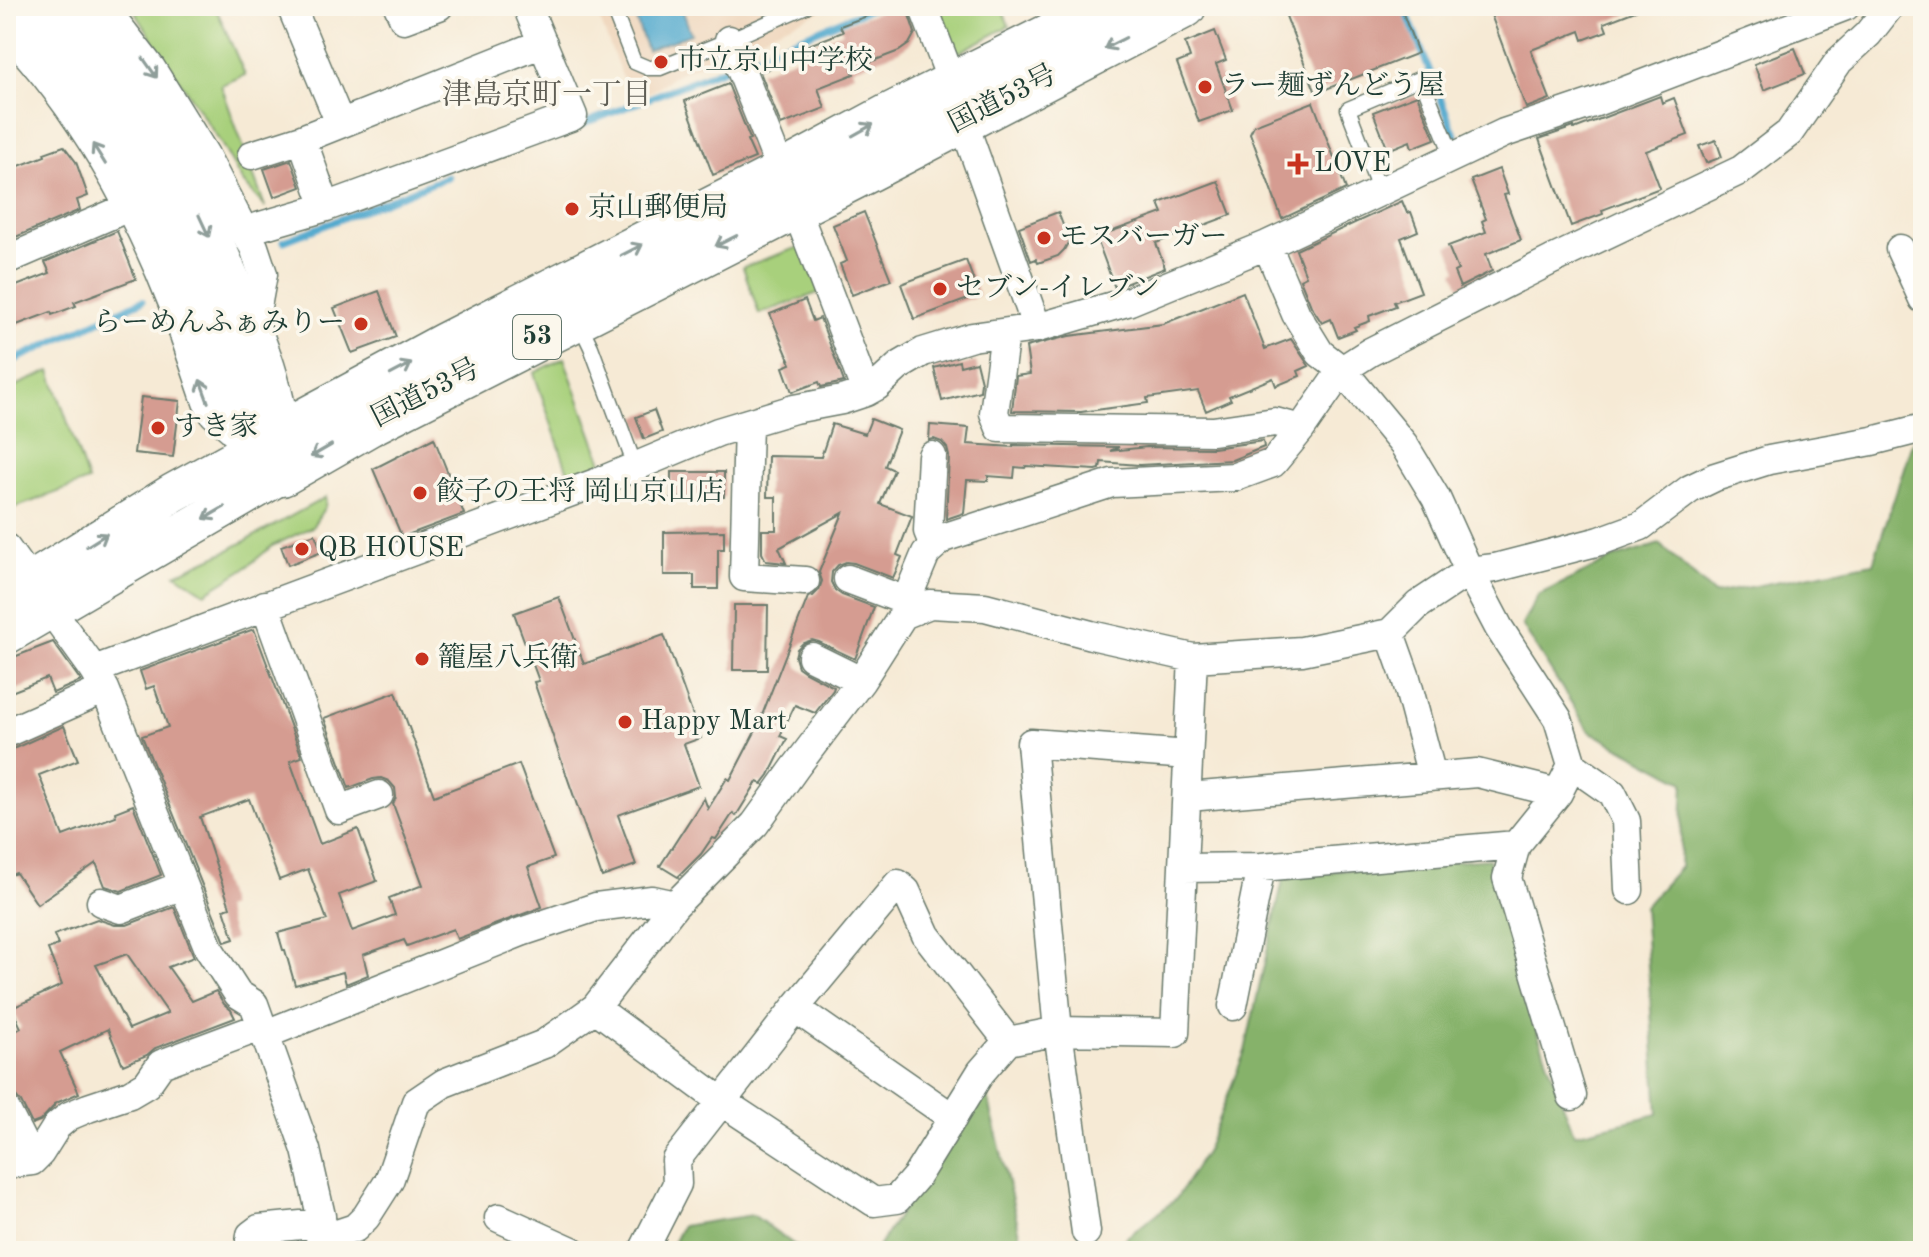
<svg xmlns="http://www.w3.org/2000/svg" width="1929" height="1257" font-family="'Old Standard TT','Noto Serif JP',serif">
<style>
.built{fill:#efd6bc}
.green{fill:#a8d07b;stroke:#648658;stroke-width:2}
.forest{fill:#86b26b;stroke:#527850;stroke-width:2}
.water{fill:#51a9ce;stroke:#387381;stroke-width:2}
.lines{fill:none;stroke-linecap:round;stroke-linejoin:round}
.stream{stroke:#51a9ce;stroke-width:7}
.building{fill:#d59c91;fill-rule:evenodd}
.lane-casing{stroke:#6a7a6c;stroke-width:17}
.street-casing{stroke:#6a7a6c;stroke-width:31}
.secondary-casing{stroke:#6a7a6c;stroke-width:41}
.highway-casing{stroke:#6a7a6c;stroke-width:47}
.lane{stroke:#fff;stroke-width:14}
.street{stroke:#fff;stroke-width:28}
.secondary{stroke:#fff;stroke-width:38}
.highway{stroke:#fff;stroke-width:44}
.oneway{stroke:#8f9e9a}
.poi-dot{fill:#c8321e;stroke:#fbf7ec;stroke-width:3}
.labels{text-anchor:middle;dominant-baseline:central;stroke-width:7;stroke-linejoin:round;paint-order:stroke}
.shield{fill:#fbf7ec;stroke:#61756b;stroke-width:2}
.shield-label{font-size:26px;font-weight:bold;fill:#1f3d34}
.poi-label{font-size:28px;fill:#1f3d34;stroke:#fbf7ec;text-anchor:start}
.street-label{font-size:28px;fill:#1f3d34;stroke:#fbf7ec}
.neighbourhood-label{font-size:30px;fill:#5f5e55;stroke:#fbf7ec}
</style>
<rect width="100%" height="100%" fill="#fbf7ec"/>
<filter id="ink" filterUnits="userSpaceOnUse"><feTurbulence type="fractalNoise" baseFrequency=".0125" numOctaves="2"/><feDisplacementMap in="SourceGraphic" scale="16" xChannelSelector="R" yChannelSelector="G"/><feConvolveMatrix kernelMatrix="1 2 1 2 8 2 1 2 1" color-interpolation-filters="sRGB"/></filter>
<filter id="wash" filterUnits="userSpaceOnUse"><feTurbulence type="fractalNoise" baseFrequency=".006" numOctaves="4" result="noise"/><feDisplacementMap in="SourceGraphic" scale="32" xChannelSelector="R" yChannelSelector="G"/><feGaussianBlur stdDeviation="1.8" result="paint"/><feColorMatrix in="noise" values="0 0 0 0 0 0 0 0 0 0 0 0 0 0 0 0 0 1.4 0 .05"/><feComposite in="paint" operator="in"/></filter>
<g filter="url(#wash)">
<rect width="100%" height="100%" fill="#f6ead5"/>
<path class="built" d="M594,6H832L677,74L652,91L631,98Z"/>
<path class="green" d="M131,6H215L245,75L221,85L265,207L242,181L222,145Z
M938,6H1001L1009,26L956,54Z
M802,246L821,292L759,314L743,267Z
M564,358L603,465L570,478L534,373Z
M50,371L88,481L6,511V390Z
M326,497L325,507L312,527L272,546L247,567L205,593L176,574L227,551Z"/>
<path class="forest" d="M1923,440V1251H1109L1176,1199L1206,1151L1245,1051L1284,875L1489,859L1522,991L1574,1134L1658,1114L1644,907L1680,867L1684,782L1589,731L1522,625L1538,595L1612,559L1660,544L1714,594L1873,563L1912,443Z
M985,1084L1024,1251H877L876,1250Z
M753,1215L800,1249V1251H669L682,1226Z"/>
<path class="water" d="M631,6H681L691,34L647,50Z"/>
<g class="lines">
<path class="stream" d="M1404,6L1459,145
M746,60L877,6
M578,126L734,65
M284,241L448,177
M6,364L142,301"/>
</g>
<g id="blocks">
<path class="building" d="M894,6H906L915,33L909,44L899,51L852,69L854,74L818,88L825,108L781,125L760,72L809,53L806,46L843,32L840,26Z
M1311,6H1400L1418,53L1316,93L1286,16Z
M1505,6H1643V8L1604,23L1607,31L1583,40L1580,31L1531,50L1550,99L1526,108L1490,12Z
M1215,31L1226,60L1216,64L1233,110L1199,122L1177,63L1190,58L1185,43Z
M1795,48L1805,74L1764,90L1754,64Z
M728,84L750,139L747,140L755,158L713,175L685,101Z
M1417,95L1435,139L1412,148L1410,141L1388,150L1373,112Z
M1660,96L1662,103L1674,98L1688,135L1646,151L1660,188L1602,210L1603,214L1571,226L1539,139L1574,127V129Z
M1313,102L1346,189L1282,219L1250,133L1254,125Z
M1716,140L1722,157L1706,163L1699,146Z
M64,146L76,162L88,196L77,200L80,210L6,241V171L45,156L44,153Z
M291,160L301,187L274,197L264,169Z
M1499,169L1508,194L1504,195L1521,240L1486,254L1492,271L1460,287L1454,272L1458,270L1448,246L1486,232L1482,221L1486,219L1471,180Z
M1218,181L1231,215L1156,243L1165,268L1115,288L1096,237L1163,213L1159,203Z
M1402,201L1407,213L1411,212L1418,231L1401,238L1421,292L1394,302L1396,306L1369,316L1370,321L1354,327L1356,330L1338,337L1331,319L1322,323L1311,306L1300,279L1306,276L1296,250Z
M864,212L891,280L852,295L840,264L847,261L833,225Z
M1058,212L1069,241L1064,250L1058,256L1038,263L1036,259L1031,261L1019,227Z
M117,231L136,279L74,302L76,306L52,315L51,312L6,329V290L50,273L45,262Z
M966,260L979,295L914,319L901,284Z
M379,291L396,337L352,353L334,308Z
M1243,292L1265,349L1291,339L1309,366L1298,371L1300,376L1276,386L1273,378L1229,396L1231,400L1206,411L1198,391L1147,398L1148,403L1081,412L1012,411L1016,376L1030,374L1026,347L1069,336L1163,324Z
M805,300L813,321L820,318L844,382L821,387L819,382L792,392L783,367L791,364L770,314Z
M959,361L960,366L976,362L981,382L980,391L942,401L934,368Z
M141,397L180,401L173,457L134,453Z
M654,410L662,432L644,439L636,417Z
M871,419L899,430L885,466L894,470L880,504L912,516L897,555L902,557L893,578L854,563L846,562L838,565L832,572L831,582L835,590L842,595L874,607L855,659L819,642L812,640L803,643L797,649L795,657L798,667L805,672L834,687L833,690L815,713L795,705L780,736L787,739L769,775L762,784L757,782L736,816L733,813L716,839L712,838L701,854L678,877L660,866L704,798L708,809L727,778L730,780L757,728L808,597L813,596L819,590L822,581L819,572L843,513L779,548L786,563L766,561L762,553V530H776V497H767L768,456L821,457L832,424L865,434Z
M930,425L969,428L967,444L1013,447V445L1119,447L1110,451L1147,447L1213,448L1263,441L1264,447L1232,460L1139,465L1101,462L1100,469L1096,470L1026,466L1025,468L1015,467L1014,478L988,476V481L967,480L964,513L946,519L949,456L947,448L942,442L934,439L929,440Z
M434,438L464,514L402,537L373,469Z
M671,472H724V497L671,498Z
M724,531V549H718V589H694V575H664V532Z
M315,534L322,552L288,565L281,546Z
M559,597L584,664L664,635L701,738L684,744L699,786L618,815L636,865L602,877L534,682L539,681L514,613Z
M734,605H768L767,670H733Z
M254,629L302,757L290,761L320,844L358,829L377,881L339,895L352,931L395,915L389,898L423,885L393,804L396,797L395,788L389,781L381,778L373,779L349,788L324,718L396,692L434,796L519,764L554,858L528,867L542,907L457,939L453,929L407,946L404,940L363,955L368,975L346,984L343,972L295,985L285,950H283L278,933L327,920L308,869L279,880L249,799L200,817L230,907L224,909L234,939L225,942L142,736L168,727L154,686L146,689L140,671Z
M53,642L81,681L53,693L47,678L6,694V660Z
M64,726L78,760L39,775L63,836L116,816L115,812L133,805L161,875L121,891L105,886L96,863L37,904L16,873L6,877V750L13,749Z
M174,907L194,957L168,967L192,1001L216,991L224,1004L231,1010L235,1018L155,1048L147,1055L123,1065L108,1029L60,1052L79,1093L54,1104V1106L40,1121L32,1124L21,1102L15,1095L6,1093V1036L21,1028L12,1008L62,985L48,949L58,945L54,935L97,919L115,925H127ZM127,954L168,1013L129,1029L96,965Z"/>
</g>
</g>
<g filter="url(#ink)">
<use href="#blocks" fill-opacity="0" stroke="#6a7a6c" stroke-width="2"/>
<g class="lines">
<defs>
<path id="lane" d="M612,6L634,62L648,68H660L729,40L806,6
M1380,192L1348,109L1421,78L1453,157
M578,320L591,347L631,455L628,469"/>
<path id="street" d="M103,6L151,68L205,155L244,231L254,247L263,274L252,334
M291,6L340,123
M398,6L404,19L439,6
M923,6L946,66L970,141L1037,328
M6,31C79,106 135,207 173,304C185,336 196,370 207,402L214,414L233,430
M729,40C776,157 822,274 866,392
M302,139L326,207
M252,155L302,139L543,43
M244,231L326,207L573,116L527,6
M1267,245L1296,314L1320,353L1342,370L1404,445L1436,498L1469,571L1499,628L1558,719L1572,765L1558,793L1516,845L1507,878L1572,1096
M1900,249L1923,299
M6,260L129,207
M1005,333L994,413L1000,428L1213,431L1275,422L1301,429
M748,423L744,577L805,581
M932,456L928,531L934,546
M6,548L94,670L105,689L209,949L238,994L254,1004L306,1150L321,1216L322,1235L318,1250
M848,579L906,601
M265,605L339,810L379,795
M903,615L930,604L985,607L1091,635L1193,658L1302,651L1390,633L1418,605L1469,571L1495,568L1600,541L1641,526L1690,489L1715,477L1769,460L1872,441L1923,428
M1390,633L1406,678L1432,776
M812,657L861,681
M94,670L601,481L718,432L794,409L842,400L866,392L877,386L899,366L923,352L972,337L1037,328L1130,301L1267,245L1504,133L1596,102L1846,6
M6,733L105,689
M1572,765L1612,793L1626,821L1629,890
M1188,797L1477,773L1558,793
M1183,868L1261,867L1516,845
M101,902L121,909L183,885
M1233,1006L1261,867
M595,1008L721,1101L874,1202L897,1199L916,1177L981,1072L1008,1041L1058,1031L1175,1033L1193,658
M795,1008L953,1118
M266,1034L521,932L596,907L652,900L675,905
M6,1110L32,1161L6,1164
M32,1161L40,1153L57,1126L69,1116L88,1108L130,1094L147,1084L161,1064L263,1026
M499,1218L572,1251
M1086,1232L1058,1031L1031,743L1188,755
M322,1235L337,1234L355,1228L366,1217L389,1181L416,1102L444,1083L544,1044L595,1008L675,905L755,824L795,768L861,681L903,615L906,601L926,553L943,538L1112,483L1235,477L1273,463L1301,429L1342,370L1370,352L1552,260L1741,170L1789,133L1839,61L1868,34L1890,6
M249,1251L251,1235L259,1229L322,1223
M643,1251L677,1184L676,1160L795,1008L898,884L906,891L926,935L1008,1041"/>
<path id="secondary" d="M6,597L173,493L278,435L282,474L6,635"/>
<path id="highway" d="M18,6C84,82 140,163 180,256C192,282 201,309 210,336C223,374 230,417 255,449C262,458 273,466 282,474L369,424L872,168L1184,6
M62,6C138,92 193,194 236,301C248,329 261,358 268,387C273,403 275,419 278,435L445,345L781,174L891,115L1110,6"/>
</defs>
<use href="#lane" class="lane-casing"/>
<use href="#street" class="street-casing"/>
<use href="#secondary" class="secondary-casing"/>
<use href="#highway" class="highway-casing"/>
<use href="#lane" class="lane"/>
<use href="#street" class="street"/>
<use href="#secondary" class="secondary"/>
<use href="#highway" class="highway"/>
</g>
<defs><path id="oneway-shaft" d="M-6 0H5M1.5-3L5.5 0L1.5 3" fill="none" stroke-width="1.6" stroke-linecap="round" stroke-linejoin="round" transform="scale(2)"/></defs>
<g class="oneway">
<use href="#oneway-shaft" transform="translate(1115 43) rotate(153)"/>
<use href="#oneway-shaft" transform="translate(150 68) rotate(55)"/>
<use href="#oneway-shaft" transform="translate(863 130) rotate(-29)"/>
<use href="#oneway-shaft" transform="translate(99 154) rotate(-122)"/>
<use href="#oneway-shaft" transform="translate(204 226) rotate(65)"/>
<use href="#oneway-shaft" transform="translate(726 241) rotate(153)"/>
<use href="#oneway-shaft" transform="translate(632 250) rotate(-27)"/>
<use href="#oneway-shaft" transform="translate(401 369) rotate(-28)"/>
<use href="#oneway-shaft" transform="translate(204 391) rotate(-110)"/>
<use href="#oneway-shaft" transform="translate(321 451) rotate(150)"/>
<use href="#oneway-shaft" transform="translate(214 513) rotate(150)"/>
<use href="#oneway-shaft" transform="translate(97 540) rotate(-32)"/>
</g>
</g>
<g class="poi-dot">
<circle cx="661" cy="62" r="8"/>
<circle cx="1205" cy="87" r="8"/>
<path d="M1294 152h8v8h8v8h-8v8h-8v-8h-8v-8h8z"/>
<circle cx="572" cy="209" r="8"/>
<circle cx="1044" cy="238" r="8"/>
<circle cx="940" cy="289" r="8"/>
<circle cx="361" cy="324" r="8"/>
<circle cx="158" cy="428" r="8"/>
<circle cx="420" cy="493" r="8"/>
<circle cx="302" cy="549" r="8"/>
<circle cx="422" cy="659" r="8"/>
<circle cx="625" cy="722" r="8"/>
</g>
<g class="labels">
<rect class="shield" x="513" y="315" width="48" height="44" rx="6"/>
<g class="shield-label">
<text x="537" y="337">53</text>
</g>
<g class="poi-label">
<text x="677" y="62">市立京山中学校</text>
<text x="1221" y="87">ラー麺ずんどう屋</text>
<text x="1314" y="164">LOVE</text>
<text x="588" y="209">京山郵便局</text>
<text x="1060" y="238">モスバーガー</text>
<text x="956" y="289">セブン-イレブン</text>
<text x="345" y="324" text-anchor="end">らーめんふぁみりー</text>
<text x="174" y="428">すき家</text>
<text x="436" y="493">餃子の王将 岡山京山店</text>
<text x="318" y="549">QB HOUSE</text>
<text x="438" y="659">籠屋八兵衛</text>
<text x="641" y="722">Happy Mart</text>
</g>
<g class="street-label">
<text transform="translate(1003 100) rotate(-27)">国道53号</text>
<text transform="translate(426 394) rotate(-27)">国道53号</text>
</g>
<g class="neighbourhood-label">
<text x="547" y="96">津島京町一丁目</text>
</g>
</g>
<rect width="1929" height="1257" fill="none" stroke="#fbf7ec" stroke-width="32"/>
</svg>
